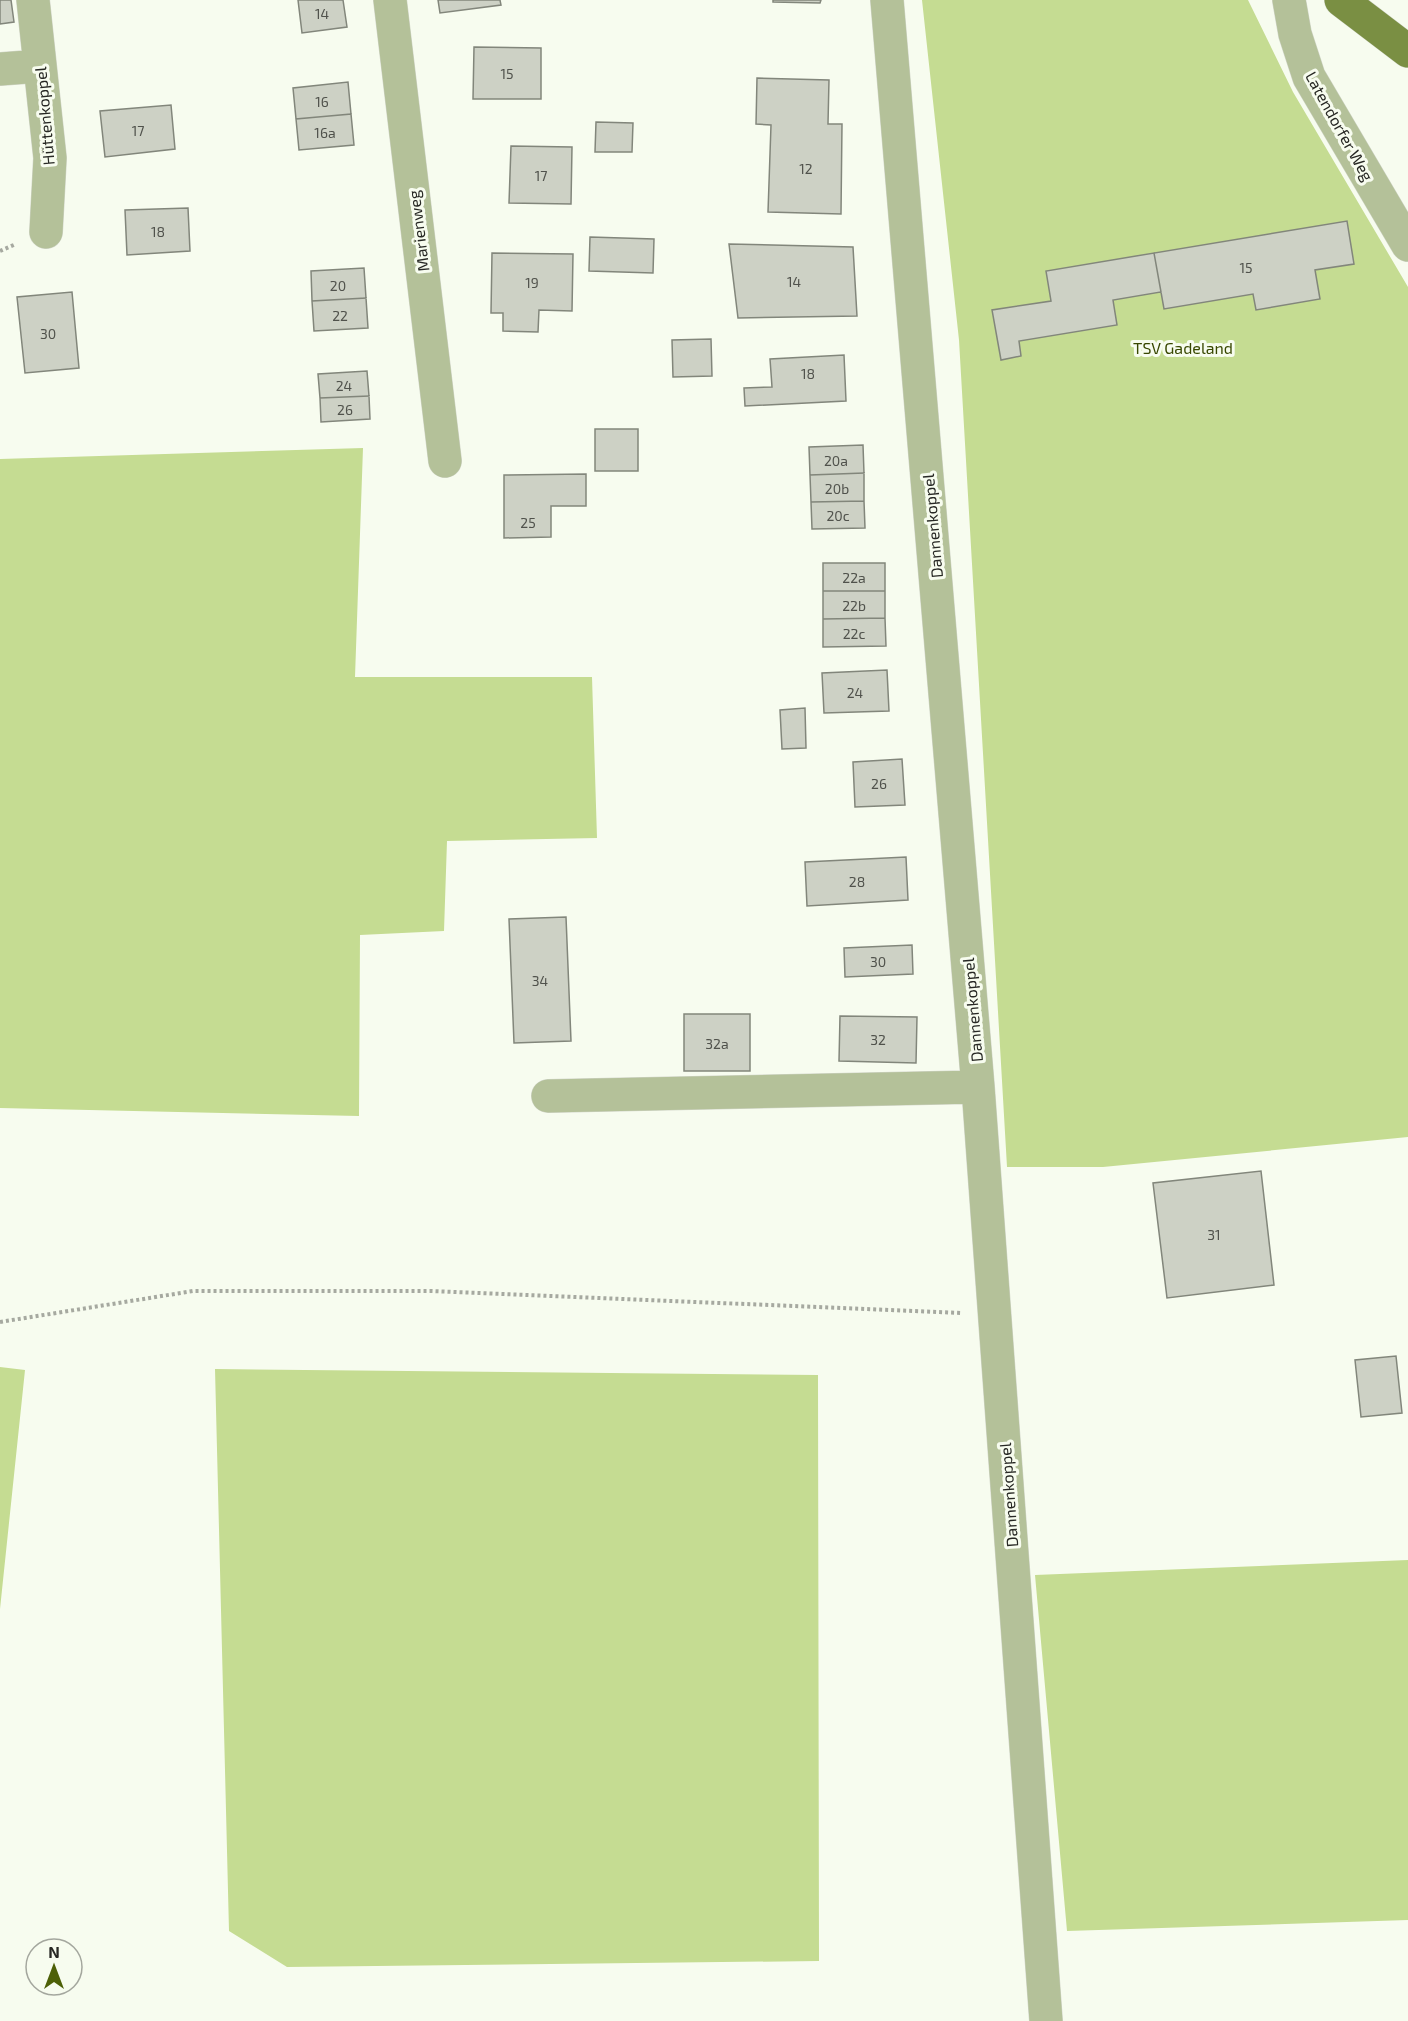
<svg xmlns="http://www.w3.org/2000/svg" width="1408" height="2021" font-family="'Exo 2',sans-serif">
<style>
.green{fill:#c5dc92}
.building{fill:#cdd1c5;stroke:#82867b;stroke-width:1.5}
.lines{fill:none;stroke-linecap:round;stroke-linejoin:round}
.minor-casing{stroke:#d2d6ca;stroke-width:34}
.major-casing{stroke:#d2d6ca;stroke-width:34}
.path{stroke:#a6a9a0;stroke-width:4;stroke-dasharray:3 3;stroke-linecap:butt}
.minor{stroke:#b4c199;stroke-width:33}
.major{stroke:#7a8f43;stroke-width:33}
.labels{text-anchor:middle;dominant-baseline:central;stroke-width:6;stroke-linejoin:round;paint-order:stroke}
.number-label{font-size:14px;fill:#50524c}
.street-label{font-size:16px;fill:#272824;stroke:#f7fcef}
.park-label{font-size:16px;fill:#384700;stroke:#f7fcef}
</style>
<rect width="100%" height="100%" fill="#f7fcef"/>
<path class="green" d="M922,0H1248L1293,92L1408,287V1137L1103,1167H1007L959,340Z
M363,448L355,677H592L597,838L447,841L444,931L360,935L359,1116L0,1108V459Z
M0,1367L25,1370L0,1609Z
M215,1369L818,1375L819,1961L287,1967L229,1931Z
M1408,1560V1920L1067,1931L1035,1575Z"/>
<path class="building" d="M0,0H11L14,22L0,24Z
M298,0H343L347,27L302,33Z
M438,0H500L501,5L440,13Z
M773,0H821L820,3L773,2Z
M474,47L541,48V99H473Z
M757,78L829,80L828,124H842L841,214L768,212L771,125L756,124Z
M348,82L351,114L296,119L293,88Z
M171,105L175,149L105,157L100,111Z
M351,114L354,145L299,150L296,119Z
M596,122L633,123L632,152H595Z
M511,146L572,147L571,204L509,203Z
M188,208L190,251L127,255L125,210Z
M1347,221L1354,264L1315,270L1320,299L1256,310L1253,294L1164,309L1154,253Z
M590,237L654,239L653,273L589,271Z
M729,244L853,247L857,316L738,318Z
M492,253L573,254L572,311L539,310L538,332L503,331V313H491Z
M1154,253L1161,292L1113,300L1117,325L1019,341L1021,356L1001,360L992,310L1051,301L1046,271Z
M364,268L366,298L312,301L311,271Z
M72,292L79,368L25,373L17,297Z
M366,298L368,328L314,331L312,301Z
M711,339L712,376L673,377L672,340Z
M844,355L846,401L745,406L744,388L772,387L770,359Z
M367,371L369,396L320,398L318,374Z
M369,396L370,419L321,422L320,398Z
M595,429H638V471H595Z
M863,445L864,473L810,475L809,447Z
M864,473V501L811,502L810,475Z
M586,474V506H551V537L504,538V475Z
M864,501L865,528L812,529L811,502Z
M823,563H885V591H823Z
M823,591H885V618L823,619Z
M885,618L886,646L823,647V619Z
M887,670L889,711L824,713L822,673Z
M805,708L806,748L782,749L780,710Z
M902,759L905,805L855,807L853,762Z
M906,857L908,900L807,906L805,862Z
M566,917L571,1041L514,1043L509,919Z
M912,945L913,974L845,977L844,948Z
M684,1014H750V1071H684Z
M840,1016L917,1017L916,1063L839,1061Z
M1261,1171L1274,1285L1167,1298L1153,1183Z
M1396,1356L1402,1413L1361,1417L1355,1360Z"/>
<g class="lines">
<defs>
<path id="minor" d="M33,0L50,158L46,232
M390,0L445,461
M887,0L978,1087L1046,2021
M1289,0L1295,34L1309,77L1408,245
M0,69L40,66
M548,1096L978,1087"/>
<path id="major" d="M1341,0L1408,51"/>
</defs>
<use href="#minor" class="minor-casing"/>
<use href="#major" class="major-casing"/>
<path class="path" d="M0,251L16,244
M0,1322L193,1291H430L962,1313"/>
<use href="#minor" class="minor"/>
<use href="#major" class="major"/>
</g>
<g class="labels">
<g class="number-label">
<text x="322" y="13">14</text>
<text x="507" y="73">15</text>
<text x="322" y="101">16</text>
<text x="138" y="130">17</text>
<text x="325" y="132">16a</text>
<text x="806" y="168">12</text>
<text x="541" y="175">17</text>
<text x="158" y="231">18</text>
<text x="1246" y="267">15</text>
<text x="794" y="281">14</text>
<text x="532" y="282">19</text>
<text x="338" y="285">20</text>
<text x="340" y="315">22</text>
<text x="48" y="333">30</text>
<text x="808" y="373">18</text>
<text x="344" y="385">24</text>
<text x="345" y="409">26</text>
<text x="836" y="460">20a</text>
<text x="837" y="488">20b</text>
<text x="838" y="515">20c</text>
<text x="528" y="522">25</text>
<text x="854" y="577">22a</text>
<text x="854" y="605">22b</text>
<text x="854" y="633">22c</text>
<text x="855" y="692">24</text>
<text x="879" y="783">26</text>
<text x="857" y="881">28</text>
<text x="878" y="961">30</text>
<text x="540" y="980">34</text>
<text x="878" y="1039">32</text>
<text x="717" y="1043">32a</text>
<text x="1214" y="1234">31</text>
</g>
<g class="street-label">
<text transform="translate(44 116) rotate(-95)">Hüttenkoppel</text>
<text transform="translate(1340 126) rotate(61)">Latendorfer Weg</text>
<text transform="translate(418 231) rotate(-97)">Marienweg</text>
<text transform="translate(932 526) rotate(-95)">Dannenkoppel</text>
<text transform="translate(972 1010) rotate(-95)">Dannenkoppel</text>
<text transform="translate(1008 1495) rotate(-94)">Dannenkoppel</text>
</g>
<g class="park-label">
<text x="1183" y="347">TSV Gadeland</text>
</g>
</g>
<g transform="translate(54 1967)"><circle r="28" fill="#f7fcef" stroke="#a4a79e" stroke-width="1.5"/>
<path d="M0-4.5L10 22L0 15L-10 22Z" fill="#4d6007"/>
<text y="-9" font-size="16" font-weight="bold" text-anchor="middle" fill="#272824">N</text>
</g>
</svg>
